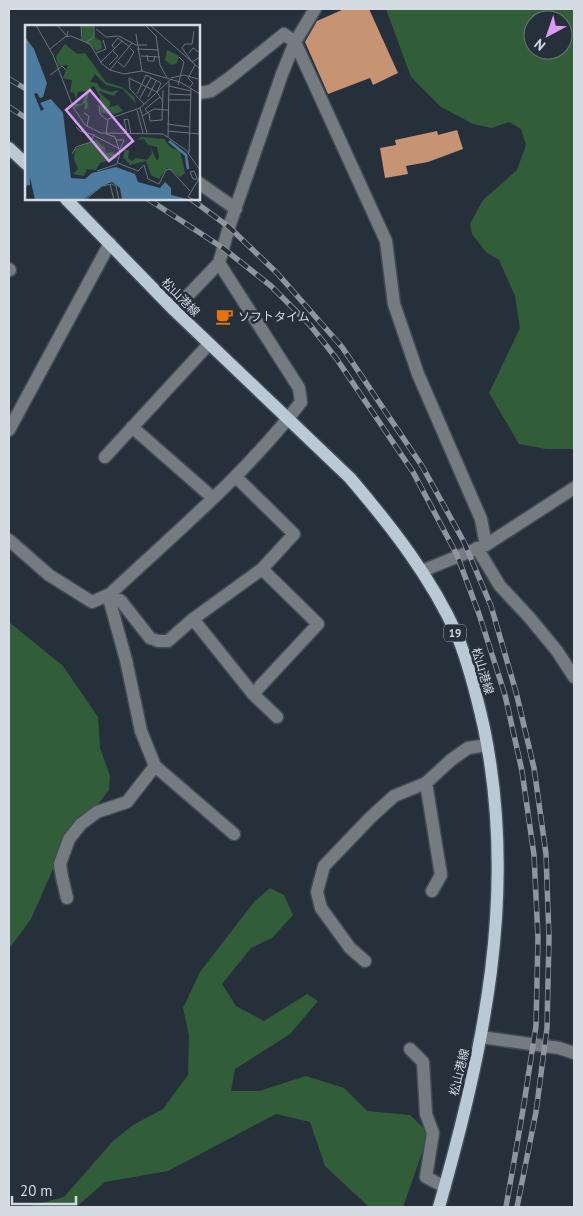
<svg xmlns="http://www.w3.org/2000/svg" width="583" height="1216" font-family="'PT Sans','Noto Sans JP',sans-serif">
<style>
.green{fill:#325d39;fill-rule:evenodd}
.building{fill:#c69373}
.lines{fill:none;stroke-linecap:round;stroke-linejoin:round}
.minor-casing{stroke:#424b56;stroke-width:15}
.major-casing{stroke:#424b56;stroke-width:15}
.minor{stroke:#757c81;stroke-width:12}
.major{stroke:#bbc9d4;stroke-width:12}
.rail-casing{stroke:#8d959e;stroke-width:5.5}
.rail{stroke:#26303b;stroke-width:4;stroke-dasharray:11;stroke-linecap:butt}
.labels{text-anchor:middle;dominant-baseline:central;stroke-width:5;stroke-linejoin:round;paint-order:stroke}
.shield{fill:#26303b;stroke:#a0a8b0;stroke-width:1}
.shield-label{font-size:11px;font-weight:bold;fill:#d4dbe2}
.street-label{font-size:12px;fill:#d4dbe2;stroke:#26303b}
.poi-label{font-size:12px;fill:#d4dbe2;stroke:#26303b;text-anchor:start}
.inset-river{fill:none;stroke:#4c7ca0;stroke-width:2.5}
.inset-road{fill:none;stroke:#6c747e;stroke-width:1}
.view{fill:#da9af6;fill-opacity:0.15;stroke:#da9af6;stroke-width:2.5}
.inset-edge{fill:none;stroke:#d4dbe2;stroke-width:2.5}
</style>
<rect width="100%" height="100%" fill="#26303b"/>
<path class="green" d="M386,9H574V449H546L519,444L489,393L520,328L515,296L499,260L486,252L472,234L470,224L483,200L517,170L526,145L521,129L509,122L492,128L473,124L441,107L411,77ZM533,20H563V50H533Z
M9,622L63,666L98,717L100,748L110,776L109,790L66,846L53,869L31,919L9,949Z
M270,888L284,895L293,915L272,938L251,948L222,984L236,1006L264,1021L307,994L318,1001L290,1034L235,1069L231,1091H259L306,1076L344,1088L367,1111L410,1115L429,1133L403,1207H376L368,1206L325,1166L310,1122L276,1114L168,1171L105,1182L76,1207H27L64,1197L113,1141L133,1125L163,1109L188,1075L189,1035L183,1008L200,972L254,902Z"/>
<path class="building" d="M344,9H369L398,73L373,85L370,78L328,94L305,42L317,21Z
M457,130L463,149L428,162L406,166L408,174L385,178L380,148L396,145L395,140L437,131L438,135Z"/>
<g class="lines">
<defs>
<path id="minor" d="M199,93L211,91L228,79L284,34L295,42L386,241L394,304L418,374L481,519L486,545
M199,183L236,209
M9,269L10,270
M174,310L219,263L229,227L282,74L295,42L315,9
M132,427L213,498
M9,430L110,243
M105,457L209,344
M9,540L49,575L92,602L110,594C176,532 246,474 301,402L299,388L219,263
M477,548L500,586L529,617L557,651L574,677
M422,571L486,545L574,488
M193,619L262,569L294,534L236,477
M253,694L318,624L262,569
M155,766L234,834
M426,783L441,875L432,891
M67,898L62,877L60,864L69,839L81,824L97,812L127,802L155,766L141,731L126,660L110,602V594L121,601L150,638L158,641H168L193,619L253,694L277,717
M365,961L350,948L321,908L317,892L324,866L370,818L394,796L426,783L451,760L468,748L487,745
M481,1037L559,1048L574,1053
M410,1049L423,1062L426,1114L433,1133L426,1177L445,1187"/>
<path id="major" d="M9,148L26,164
M66,199L174,310L350,478C391,526 431,577 457,635C469,664 477,697 484,728C518,893 484,1048 439,1207"/>
</defs>
<use href="#minor" class="minor-casing"/>
<use href="#major" class="major-casing"/>
<use href="#minor" class="minor"/>
<use href="#major" class="major"/>
<defs>
<path id="rail" d="M9,79L26,89
M9,107L26,118
M148,199L223,248L271,286L310,325L336,358L413,472L457,555L479,614L505,695L522,771L534,855L538,938L536,1026L523,1110L506,1207
M191,199L229,227L277,273L342,347L422,466L464,542L491,606L516,692L534,768L546,854L549,938L547,1028L536,1112L517,1207"/>
</defs>
<use href="#rail" class="rail-casing"/>
<use href="#rail" class="rail"/>
</g>
<defs>
<symbol id="cafe-bare" viewBox="-9 -9 18 18"><path d="M-5.5-4.5H6V0H3Q3 3.5 0 3.5H-2.5Q-5.5 3.5-5.5 0ZM3-3.2v2h1.7v-2ZM-6 4.5H4V6H-6Z" fill="#e8710a" stroke="#26303b" stroke-width="2.5" paint-order="stroke"/></symbol>
</defs>
<g fill-rule="evenodd">
<use href="#cafe-bare" x="212" y="304" width="25" height="25"/>
</g>
<g class="labels">
<rect class="shield" x="444" y="624.5" width="22" height="17" rx="4"/>
<g class="shield-label">
<text x="455" y="633">19</text>
</g>
<g class="street-label">
<text transform="translate(181 297) rotate(45)">松山港線</text>
<text transform="translate(483 671) rotate(73)">松山港線</text>
<text transform="translate(459 1072) rotate(-76)">松山港線</text>
</g>
<g class="poi-label">
<text x="238" y="316">ソフトタイム</text>
</g>
</g>
<g transform="translate(25 25)">
<rect width="175" height="175" fill="#26303b"/>
<path d="M57,0H68L69,12L76,16L77,23L72,26L58,15ZM40,19L52,29L60,28L81,57L97,62L109,72L111,79L98,64L81,60L70,49L65,57L72,58L75,63L86,67L94,65L89,71L73,66L85,77V82L93,80L98,86L86,90L76,87L75,72L69,61L66,62L62,75L65,88L64,82L59,85L60,78L50,83L48,79H57L62,66L53,67L51,74L49,68L45,67L47,55L38,53L43,40L33,41L31,31ZM142,25L154,31L152,38L146,40L140,35ZM116,112L139,114L145,122L155,126L160,148L155,152L142,143L134,154L126,150L121,136L105,140L98,132L100,125H104L103,133L107,136L111,133L122,135L127,128L125,121L132,136L134,132L132,122L123,120L119,114L112,115ZM71,115L80,123L81,128L88,127L93,133L75,138L71,145L62,144L59,151L48,149L53,144L49,134L50,124Z" fill="#325d39"/>
<path d="M0,12L9,24L22,58L18,72L15,73L12,68L9,69L16,86L19,84L15,78L26,74L38,88L46,153L60,154L67,148L91,142L110,149L113,157L135,163L140,157L146,163V170L167,175H97L95,163L87,157L77,161L58,175H10L5,152V160L0,161Z" fill="#4c7ca0"/>
<path class="inset-river" d="M144,116L161,130L163,144M0,122L31,175M0,125L25,165M0,132L30,175M0,138L27,172"/>
<path class="inset-road" d="M11,0L28,30L48,82L60,100L76,108L138,109L161,125L175,145M32,0L42,11L43,6M56,0L57,16M120,0L131,11L135,40L142,53M125,0L175,44M71,4L81,12L94,11L111,20H122M169,6L167,19H160L157,23L167,37L175,32M111,9L117,46M62,17L69,12V1M25,24L40,12L46,11L65,19L77,39L85,45L99,49L117,46L155,57L175,69M90,24L87,20L93,13L105,22M112,24L134,25M71,28L81,24L78,15M164,28L168,23L175,28M122,30L123,36H129L130,31M116,31L135,32M76,37L97,16M93,37L99,42L103,37L109,27L105,23M84,40L93,31L88,26M85,45L107,18M25,50L37,41L41,45M104,53L132,67L137,75M104,53L105,64L119,79M146,53L159,50L173,54M153,60L159,37L154,32M144,61L166,66M165,62L168,58L163,53L170,40M112,69L121,50L136,58L132,67M144,69L166,70M123,72L131,56M115,73L126,53M143,75H166M74,80L75,89L82,95M115,83L122,108M112,85L118,108M59,88L64,91L62,101M123,88L120,84L135,72M124,88L125,96L137,95M117,91L129,84L143,85M99,94L102,109M99,95L103,94L106,109M137,95L138,65M142,99L165,102M51,102L55,106L69,110M143,106L175,109M68,110L95,124L99,115H91M90,112L81,109L83,94L115,83L145,55M143,112L144,57M164,128L166,63M47,129L51,122L66,117L69,109M93,138L113,146L119,140L123,154L134,159L141,145L145,144L165,166M72,146L92,139L95,127L90,112M172,153L169,146L165,147L168,154H173M85,159L89,175M60,175L77,161L87,159L91,161L94,175M171,175L163,172L175,152"/>
<path class="view" d="M65,65L108,116L84,136L41,85Z"/>
<rect width="175" height="175" class="inset-edge"/>
</g>
<rect width="583" height="1216" fill="none" stroke="#d4dbe2" stroke-width="20"/>
<g transform="translate(548 35) rotate(220)"><circle r="24" fill="#26303b" stroke="#6c747e"/>
<path d="M0-4L9 19L0 12L-9 19Z" fill="#da9af6"/>
<text y="-8" font-size="14" font-weight="bold" text-anchor="middle" fill="#d4dbe2">N</text>
</g>
<path d="M12 1196v8h64v-8" fill="none" stroke="#d4dbe2" stroke-width="2.5"/>
<text x="20" y="1196" font-size="15" fill="#d4dbe2" stroke="#26303b" stroke-width="4" paint-order="stroke">20 m</text>
</svg>
